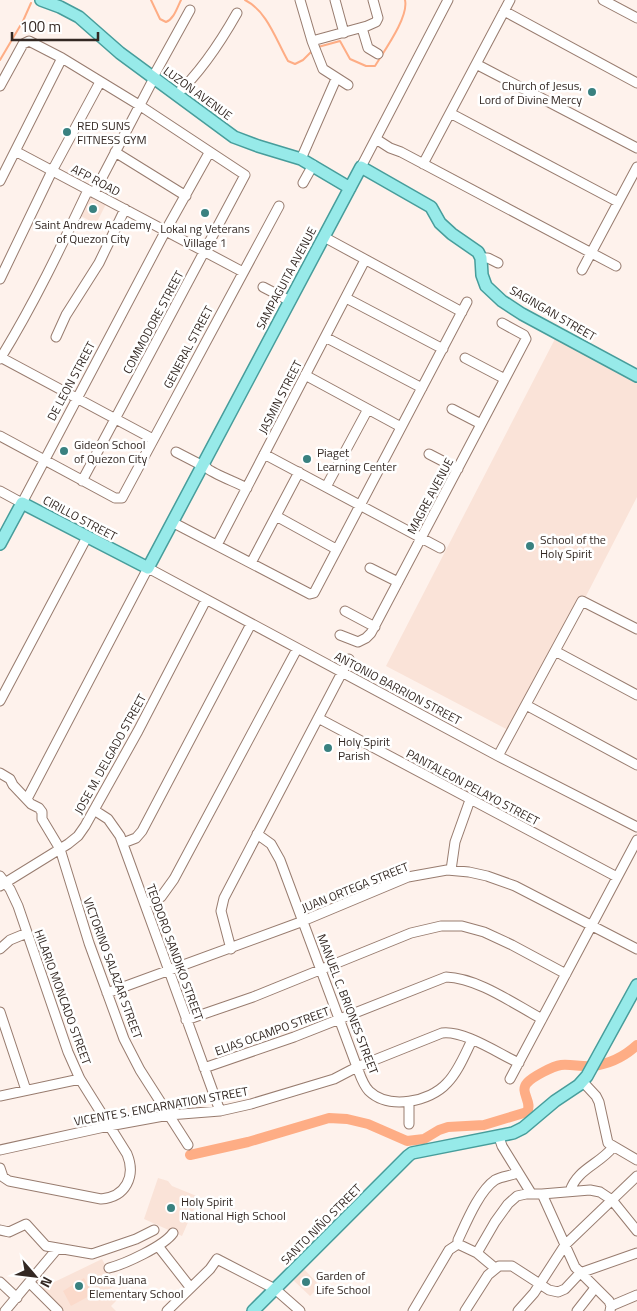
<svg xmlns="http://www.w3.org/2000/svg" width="637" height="1311" font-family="'Titillium Web',sans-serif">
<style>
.built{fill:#fae3d8}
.green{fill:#fbdacb}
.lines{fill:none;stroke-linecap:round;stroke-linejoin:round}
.stream{stroke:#fead85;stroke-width:2}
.river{stroke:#fead85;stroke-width:10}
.minor-casing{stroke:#987c6f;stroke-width:11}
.major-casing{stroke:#479d9b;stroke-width:14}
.minor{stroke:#fff;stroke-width:9}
.major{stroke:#97eae9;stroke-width:11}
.poi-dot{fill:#398180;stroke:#fff;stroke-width:2}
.labels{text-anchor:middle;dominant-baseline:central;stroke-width:5;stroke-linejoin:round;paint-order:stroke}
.poi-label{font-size:12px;fill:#332823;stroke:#fff;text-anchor:start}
.street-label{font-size:12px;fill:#332823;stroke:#fff}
</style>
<rect width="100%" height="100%" fill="#fef2ec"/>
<path class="built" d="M90,194L107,202L96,224L79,215Z
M557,335L637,379V497L585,598L581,596L510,731L386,666Z
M158,1178L168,1181L172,1186L199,1197L182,1236L144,1219Z
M102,1259L116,1285L106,1291L116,1301L111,1306L116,1311H59L43,1295L42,1288Z
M303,1268L320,1286L310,1296L292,1279Z"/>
<path class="green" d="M84,1278L93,1294L71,1306L63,1291Z"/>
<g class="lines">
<path class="stream" d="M151,0L160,19L166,22C174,19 177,8 181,0
M245,0C267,11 276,40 288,61L295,64L303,60L312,51
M318,47L340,41L350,59L366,66H375C384,51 409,17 405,0
M0,60L23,21L31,3"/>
<path class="river" d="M190,1155L248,1142L329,1118L347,1119L368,1124L407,1141L424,1139L439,1130L448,1127L484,1125L527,1112C533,1102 519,1092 527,1083C532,1077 553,1066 561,1065C571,1064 582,1067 592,1066C610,1064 624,1057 637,1045"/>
<defs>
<path id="minor" d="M300,0L312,41L323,69L348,85
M335,0L344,33
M603,0L637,18
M504,11L637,83
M362,28L368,48L378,54
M312,41L367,26L376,22L378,18L373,0
M476,64L637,148
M153,77L190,10
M0,86L23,44L29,41L62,58L139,105L245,175L82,481
M176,95C201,72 220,43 237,13
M450,113L618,202
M376,139L390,148L401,152L616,266
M15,151L243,272
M115,152L186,196
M301,159L336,79
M423,164L510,0
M361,167L448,0
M0,181L62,58
M303,183L313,165
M94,193L154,78
M324,237L462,312
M481,258H488L498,263
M582,270L637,167
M0,279L52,171L100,82
M263,287L290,301
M346,298L443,349
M56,337L66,315L99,263L125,209
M325,337L422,388
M0,357L153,439
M465,358L505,379
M0,359C34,304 61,247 88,190
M305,375L401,427
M452,409L481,424
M0,436L115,498H122L279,206
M176,452L207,468C211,473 238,483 247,488
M264,454L440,548
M429,454L458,469
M326,487L368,409
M0,491L22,503L166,230L209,153
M276,516L336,549
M172,522L310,594L314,593L467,302
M217,545L365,260
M251,563L299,472
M370,568L398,582
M345,611L375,627
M340,635L358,642L366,638L371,633L526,339L524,335L502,323
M555,651L637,695
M0,701L87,537
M526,705L637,765
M318,718L617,877
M498,756L582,601L637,629
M0,773L10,779L13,785L31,804L39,808L42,812V819L60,849L89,943L124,1039L140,1070L188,1145
M27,799L148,568L498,756L637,827
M94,810L108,819L120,836L220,1111
M257,834L271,844L280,860L357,1067C360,1075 363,1085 369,1091C389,1110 430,1102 447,1083C458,1072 465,1054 472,1040
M123,843L136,838L142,831L251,624
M451,870L455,842L470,800
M0,876L10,889L18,906L68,1052L80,1079L127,1154C136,1176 126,1197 101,1199L9,1181L3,1177L0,1168
M0,886L68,844L78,836L85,826L138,731L206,600
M145,904L161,897L174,879L297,649
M0,949L10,940L27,933
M231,949L221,911L224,898L349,659
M107,993L298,923L408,877L447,870L469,872L487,876L515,886L637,949
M0,1012L26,1090
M186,1020L253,997L411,933L441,926H462L484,932L512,945L566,974
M204,1068L294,1037L446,977C478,978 514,1004 542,1019
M510,1079L637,840
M583,1082L596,1096L599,1102L608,1143L637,1160
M0,1096L80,1079
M409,1124V1102
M499,1137L502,1146L531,1193
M0,1150L109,1126L169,1115L220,1111L251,1104L334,1079L357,1067L442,1033C464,1030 499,1054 519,1063
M570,1191C577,1169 600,1164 613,1147
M542,1194L575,1267L609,1301L611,1306L610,1311
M0,1230L9,1232L26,1224L46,1246L92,1254L136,1239L154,1230
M458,1244V1240C466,1223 479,1191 495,1180C502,1176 510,1176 517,1173
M458,1244L477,1253L495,1268
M158,1246L190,1287
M477,1253L495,1222L508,1204L517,1196L526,1194H542L590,1190L600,1192L612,1200L637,1231
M109,1268C125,1264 164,1246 173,1233
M0,1282L17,1298
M30,1283L58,1311
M611,1306L637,1295
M5,1311L57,1249
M167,1311L210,1269L217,1259L275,1289L300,1311
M413,1311L449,1250L458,1244
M465,1311L488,1275L499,1266H512L549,1290L558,1292L565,1289L580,1273L637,1253
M518,1311L534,1293L565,1245L637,1176
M577,1311L595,1288"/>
<path id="major" d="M41,0L60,7L79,17L120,53L234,137L258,146L301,159L350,188
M0,544L22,503L148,568L361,167L431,207L440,223L452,234L478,252L481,258L482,275L486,286L502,301L522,314L637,376
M253,1311L408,1156L412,1153L513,1133L523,1128L555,1101L579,1085L587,1076L637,985"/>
</defs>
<use href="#minor" class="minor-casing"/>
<use href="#major" class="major-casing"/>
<use href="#minor" class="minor"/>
<use href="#major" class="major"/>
</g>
<g class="poi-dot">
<circle cx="592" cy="92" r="5"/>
<circle cx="67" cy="132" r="5"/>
<circle cx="93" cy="209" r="5"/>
<circle cx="205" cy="213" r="5"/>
<circle cx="64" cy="451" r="5"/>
<circle cx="307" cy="459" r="5"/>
<circle cx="530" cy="546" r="5"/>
<circle cx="328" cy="748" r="5"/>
<circle cx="171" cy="1208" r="5"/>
<circle cx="306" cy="1282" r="5"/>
<circle cx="79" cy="1286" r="5"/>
</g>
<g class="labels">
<g class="poi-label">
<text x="582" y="85" text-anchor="end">Church of Jesus,<tspan x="582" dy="14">Lord of Divine Mercy</tspan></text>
<text x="77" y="125">RED SUNS<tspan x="77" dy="14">FITNESS GYM</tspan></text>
<text x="93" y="224" text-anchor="middle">Saint Andrew Academy<tspan x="93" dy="14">of Quezon City</tspan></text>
<text x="205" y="228" text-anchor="middle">Lokal ng Veterans<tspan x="205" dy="14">Village 1</tspan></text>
<text x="74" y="444">Gideon School<tspan x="74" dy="14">of Quezon City</tspan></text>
<text x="317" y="452">Piaget<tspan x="317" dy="14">Learning Center</tspan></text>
<text x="540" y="539">School of the<tspan x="540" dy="14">Holy Spirit</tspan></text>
<text x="338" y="741">Holy Spirit<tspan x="338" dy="14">Parish</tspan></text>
<text x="181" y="1201">Holy Spirit<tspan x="181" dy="14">National High School</tspan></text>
<text x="316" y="1275">Garden of<tspan x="316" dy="14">Life School</tspan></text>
<text x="89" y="1279">Doña Juana<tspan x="89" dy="14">Elementary School</tspan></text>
</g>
<g class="street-label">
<text transform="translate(198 93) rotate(36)">LUZON AVENUE</text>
<text transform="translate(96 180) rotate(28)">AFP ROAD</text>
<text transform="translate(286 278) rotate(-62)">SAMPAGUITA AVENUE</text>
<text transform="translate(553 313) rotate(30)">SAGINGAN STREET</text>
<text transform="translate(153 322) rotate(-62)">COMMODORE STREET</text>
<text transform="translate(188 347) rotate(-62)">GENERAL STREET</text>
<text transform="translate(71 381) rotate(-62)">DE LEON STREET</text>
<text transform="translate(280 397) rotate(-63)">JASMIN STREET</text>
<text transform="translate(430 496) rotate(-62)">MAGRE AVENUE</text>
<text transform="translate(80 518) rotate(28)">CIRILLO STREET</text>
<text transform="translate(398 688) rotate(28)">ANTONIO BARRION STREET</text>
<text transform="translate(110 754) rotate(-61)">JOSE M. DELGADO STREET</text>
<text transform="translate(473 787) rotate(28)">PANTALEON PELAYO STREET</text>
<text transform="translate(355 887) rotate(-22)">JUAN ORTEGA STREET</text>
<text transform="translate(175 952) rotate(70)">TEODORO SANDIKO STREET</text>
<text transform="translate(113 968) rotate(70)">VICTORINO SALAZAR STREET</text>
<text transform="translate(63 997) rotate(70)">HILARIO MONCADO STREET</text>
<text transform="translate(348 1004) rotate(69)">MANUEL C. BRIONES STREET</text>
<text transform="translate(272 1031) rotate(-20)">ELIAS OCAMPO STREET</text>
<text transform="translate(161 1106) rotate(-10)">VICENTE S. ENCARNATION STREET</text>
<text transform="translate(321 1224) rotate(-45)">SANTO NIÑO STREET</text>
</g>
</g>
<g transform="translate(35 1276) rotate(118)" stroke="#ffffff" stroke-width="4" paint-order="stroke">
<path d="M0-4L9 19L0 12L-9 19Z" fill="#332823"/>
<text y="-8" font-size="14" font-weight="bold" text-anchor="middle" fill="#332823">N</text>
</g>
<path d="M12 32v8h86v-8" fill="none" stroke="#332823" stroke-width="2.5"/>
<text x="20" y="32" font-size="15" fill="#332823" stroke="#ffffff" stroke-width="4" paint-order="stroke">100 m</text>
</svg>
